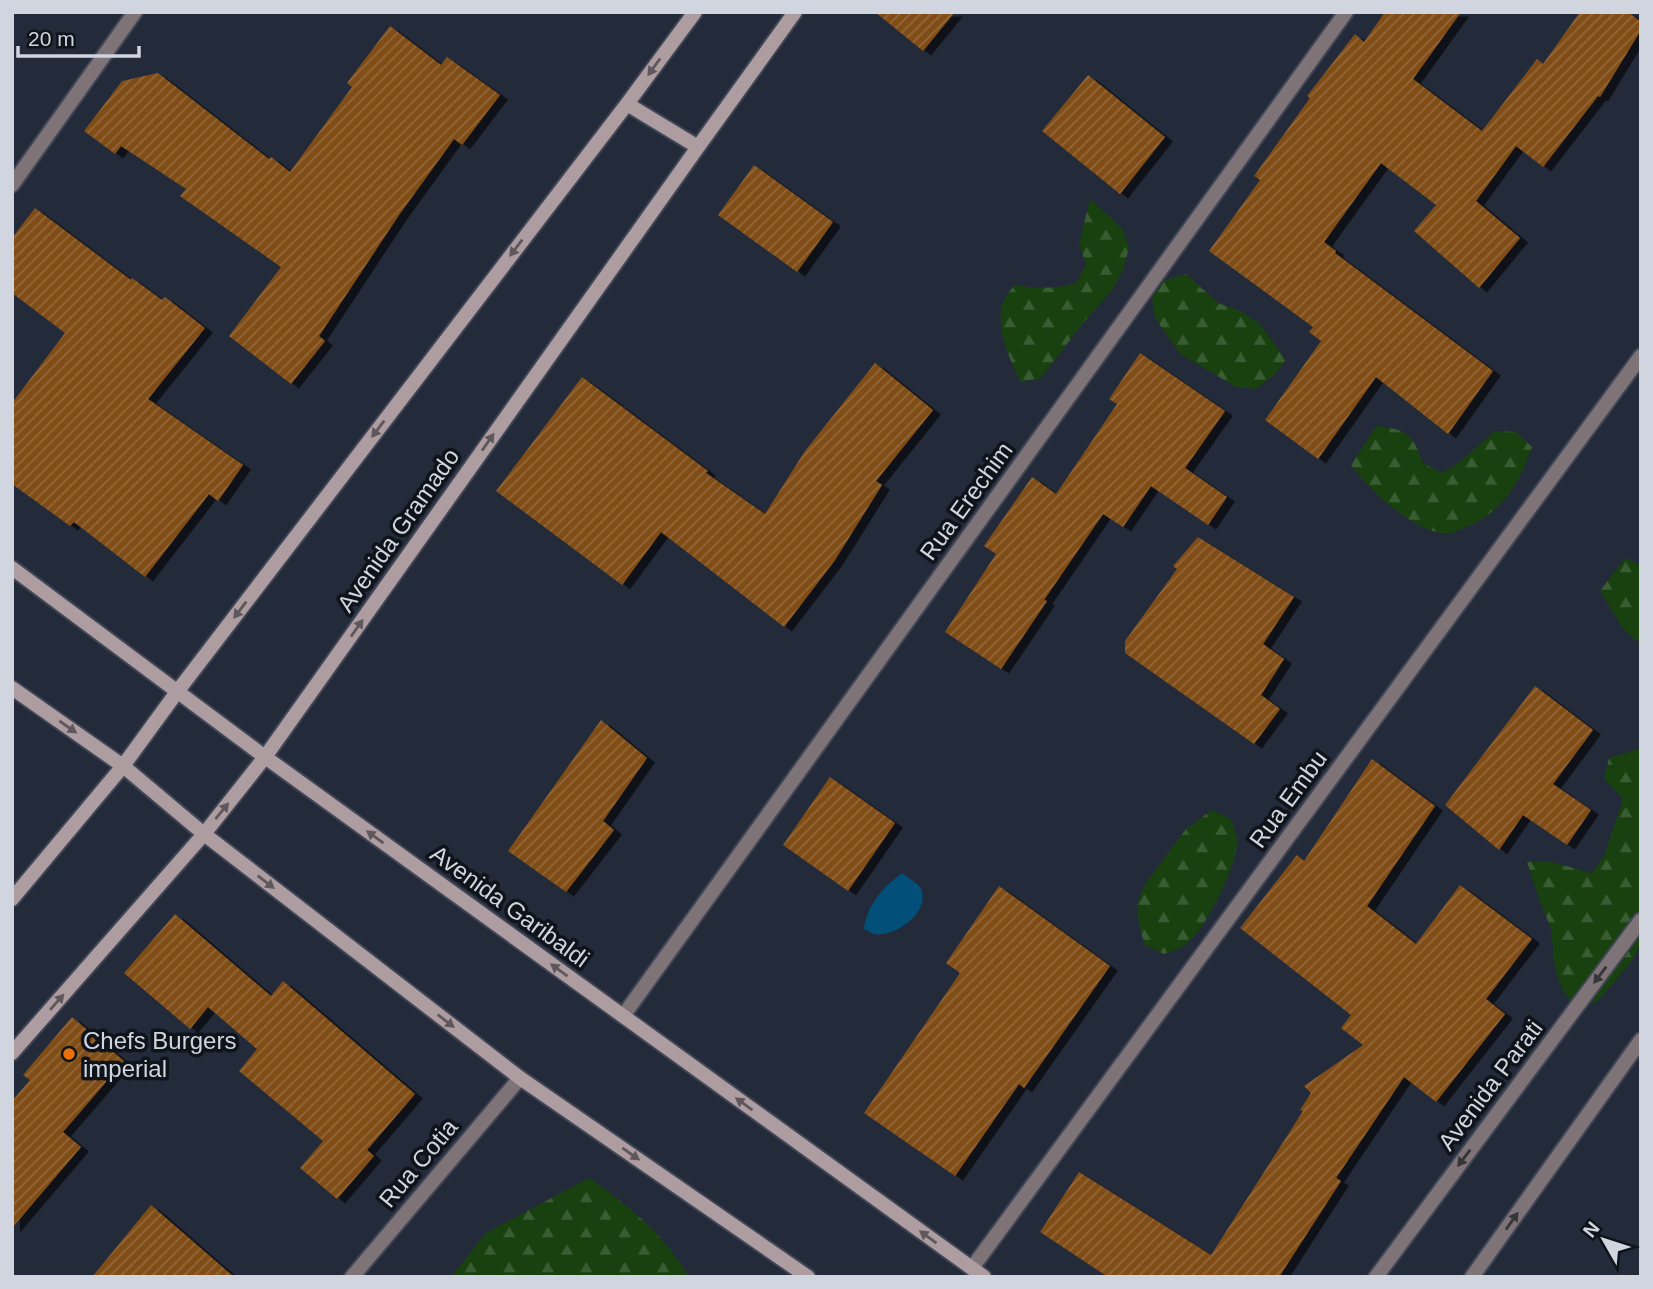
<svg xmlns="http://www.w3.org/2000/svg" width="1653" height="1289" font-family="Helvetica,sans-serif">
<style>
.forest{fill:url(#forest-firs)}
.water{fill:#025079}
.building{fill:url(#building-hatch);filter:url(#shadow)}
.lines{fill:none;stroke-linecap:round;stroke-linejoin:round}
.street-casing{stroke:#3f4554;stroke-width:18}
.secondary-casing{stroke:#3f4554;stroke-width:18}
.street{stroke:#7e7376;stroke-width:14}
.secondary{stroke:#ad9ca0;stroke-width:14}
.oneway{fill:#5e585d}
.oneway2{fill:#36353a}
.food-dot{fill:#e8710a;stroke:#0f131a;stroke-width:2.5}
.labels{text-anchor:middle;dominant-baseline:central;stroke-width:7;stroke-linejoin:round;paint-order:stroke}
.street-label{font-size:24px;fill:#d0d5df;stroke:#0f131a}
.poi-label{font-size:24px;fill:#d0d5df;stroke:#0f131a;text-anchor:start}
</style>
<defs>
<pattern id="forest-firs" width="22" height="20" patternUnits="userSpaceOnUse" patternTransform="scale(1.75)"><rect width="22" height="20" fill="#19410f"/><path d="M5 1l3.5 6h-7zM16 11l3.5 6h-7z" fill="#395c32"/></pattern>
<pattern id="building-hatch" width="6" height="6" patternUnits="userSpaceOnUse" patternTransform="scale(1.75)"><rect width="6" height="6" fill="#814e18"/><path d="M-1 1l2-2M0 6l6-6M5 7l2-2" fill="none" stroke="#926739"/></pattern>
<filter id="shadow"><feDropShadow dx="8" dy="4.5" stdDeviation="0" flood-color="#0009"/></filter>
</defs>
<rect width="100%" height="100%" fill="#232a39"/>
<path class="forest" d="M1090,199L1122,228L1129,248L1123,270L1113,289L1083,323L1041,378L1021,382C1010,361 993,323 1004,300C1007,295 1011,290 1014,285C1036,289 1054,289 1076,283L1086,264L1079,244Z
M1186,274L1218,303L1240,311L1259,323L1286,360L1274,375L1256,389L1236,387L1180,354L1155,318L1152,297L1165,280Z
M1376,426C1406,429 1413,434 1423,463L1442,473L1461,461L1495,431L1516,432L1532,447C1519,483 1503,512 1466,527C1461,529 1455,532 1451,533C1417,537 1369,489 1351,465Z
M1625,558L1641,565V644L1624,630L1600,591Z
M1641,748V945L1630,963L1597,1002L1576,1008L1562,989L1555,969L1551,928L1541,905L1527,862L1548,861L1592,873L1604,856L1623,799L1604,778L1609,758Z
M1212,810L1232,820C1233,827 1237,835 1237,842C1237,866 1205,931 1185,945C1179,949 1171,951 1164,954L1145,945L1139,926L1137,904L1145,884L1186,829Z
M589,1178C631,1208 662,1232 689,1277H451L486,1233Z"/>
<path class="water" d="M902,873C907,877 916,882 920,887C933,910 896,938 874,934C871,933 868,930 864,929C867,905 883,887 902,873Z"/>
<path class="building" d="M875,12H955L923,51Z
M1385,12H1461L1413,79L1482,131L1537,59L1543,64L1580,12H1628L1641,22V30L1600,97L1598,96L1543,167L1516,146L1476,201L1520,238L1479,288L1414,231L1436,205L1381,163L1324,242L1336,251L1335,253L1493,371L1448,434L1376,377L1318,459L1265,420L1321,341L1309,332L1313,327L1209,251L1260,180L1254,176L1310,98L1307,96L1355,34L1364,42Z
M390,26L441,65L447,57L500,95L462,145L454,139L399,215L319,336L325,341L291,384L229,336L281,267L180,196L186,189L121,146L115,154L84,131L122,81L158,73L269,159L271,157L290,172L352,87L347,83Z
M1088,75L1165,137L1120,194L1042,131Z
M754,165L833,222L797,272L718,215Z
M35,208L131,280L132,278L162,300L165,297L205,328L148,399L243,465L218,501L209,494L145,577L74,522L70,526L12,484V403L65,333L12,293V238Z
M1140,353L1225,411L1185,468L1227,497L1208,525L1151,486L1123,527L1103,514L1044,600L1047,601L1001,669L945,632L996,554L984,546L1032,477L1056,494L1117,404L1109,399Z
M875,363L933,410L876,481L882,485L835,560L784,627L661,532L622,585L496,491L582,377L708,471L706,473L765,514L805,451Z
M1198,537L1294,597L1263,644L1284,659L1261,695L1280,709L1254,744L1125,653V641L1177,569L1173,566Z
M1535,686L1593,730L1553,784L1591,810L1567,845L1523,815L1499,850L1445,805Z
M601,720L647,758L603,821L614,830L566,892L508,851Z
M1372,759L1435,806L1367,906L1416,944L1460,885L1532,939L1486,999L1505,1014L1436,1102L1404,1077L1336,1178L1341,1181L1279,1277H1108L1040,1232L1079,1172L1211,1255L1303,1111L1300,1110L1311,1093L1304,1086L1363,1045L1341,1028L1351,1015L1240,928L1297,855L1304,861Z
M830,777L895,823L848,891L783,845Z
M999,886L1110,966L1024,1088L1019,1084L955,1176L864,1113L960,973L946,963Z
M175,914L271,996L283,981L415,1094L367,1150L374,1156L337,1199L300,1168L323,1141L239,1071L257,1049L208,1007L190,1029L124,973Z
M72,1017L124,1061L63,1132L81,1147L12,1228V1101L30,1080L23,1075Z
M151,1205L234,1277H92Z"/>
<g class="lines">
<defs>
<path id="street" d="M12,185L135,12
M623,1016L1346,12
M972,1268L1641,356
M352,1277L520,1078
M1376,1277L1641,920
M1472,1277L1641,1040"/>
<path id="secondary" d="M627,104L698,147
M12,568L265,757L984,1277
M12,688L123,766L204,834L520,1078L808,1277
M12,899L123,766L177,692L627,104L695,12
M12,1053L204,834L265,757L698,147L795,12"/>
</defs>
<use href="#street" class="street-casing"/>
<use href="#secondary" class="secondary-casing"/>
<use href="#street" class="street"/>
<use href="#secondary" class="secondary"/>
</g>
<defs><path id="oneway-solid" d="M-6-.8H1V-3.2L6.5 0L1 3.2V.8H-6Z" transform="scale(1.75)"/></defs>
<g class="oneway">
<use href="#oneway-solid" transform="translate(654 67) rotate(126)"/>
<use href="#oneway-solid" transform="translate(516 248) rotate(127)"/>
<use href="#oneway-solid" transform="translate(378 429) rotate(127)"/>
<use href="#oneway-solid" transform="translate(488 442) rotate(-55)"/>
<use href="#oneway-solid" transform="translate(240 610) rotate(127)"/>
<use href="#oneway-solid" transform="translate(357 628) rotate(-55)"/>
<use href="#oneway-solid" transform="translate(68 727) rotate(35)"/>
<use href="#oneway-solid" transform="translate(222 811) rotate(-51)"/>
<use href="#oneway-solid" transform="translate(375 837) rotate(-144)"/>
<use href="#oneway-solid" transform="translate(266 882) rotate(38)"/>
<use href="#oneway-solid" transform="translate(559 970) rotate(-144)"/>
<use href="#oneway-solid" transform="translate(57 1002) rotate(-49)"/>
<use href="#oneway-solid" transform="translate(446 1021) rotate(38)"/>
<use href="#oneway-solid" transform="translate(744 1104) rotate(-144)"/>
<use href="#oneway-solid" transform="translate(631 1154) rotate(35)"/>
<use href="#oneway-solid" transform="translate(928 1237) rotate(-144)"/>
</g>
<g class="oneway2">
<use href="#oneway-solid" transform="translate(1600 975) rotate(127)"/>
<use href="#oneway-solid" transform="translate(1464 1158) rotate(127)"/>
<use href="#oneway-solid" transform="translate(1512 1221) rotate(-55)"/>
</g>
<circle class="food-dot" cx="69" cy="1054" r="7"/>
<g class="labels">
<g class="street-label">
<text transform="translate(966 501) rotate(-54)">Rua Erechim</text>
<text transform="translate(398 530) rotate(-55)">Avenida Gramado</text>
<text transform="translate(1288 799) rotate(-54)">Rua Embu</text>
<text transform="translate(510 906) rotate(36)">Avenida Garibaldi</text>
<text transform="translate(1490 1085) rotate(-53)">Avenida Parati</text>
<text transform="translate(418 1163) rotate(-50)">Rua Cotia</text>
</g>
<g class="poi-label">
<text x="83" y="1040">Chefs Burgers<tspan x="83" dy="28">imperial</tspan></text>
</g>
</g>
<rect width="1653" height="1289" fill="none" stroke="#d0d5df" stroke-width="28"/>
<g transform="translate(1604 1240) rotate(309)" stroke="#0f131a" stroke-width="5" paint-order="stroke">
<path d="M0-5L12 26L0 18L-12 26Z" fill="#d0d5df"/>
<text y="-10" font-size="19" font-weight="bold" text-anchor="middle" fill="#d0d5df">N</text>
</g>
<path d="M18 46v10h121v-10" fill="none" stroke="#d0d5df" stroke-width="3.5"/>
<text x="28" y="46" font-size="21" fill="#d0d5df" stroke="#0f131a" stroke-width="5" paint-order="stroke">20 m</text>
</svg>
